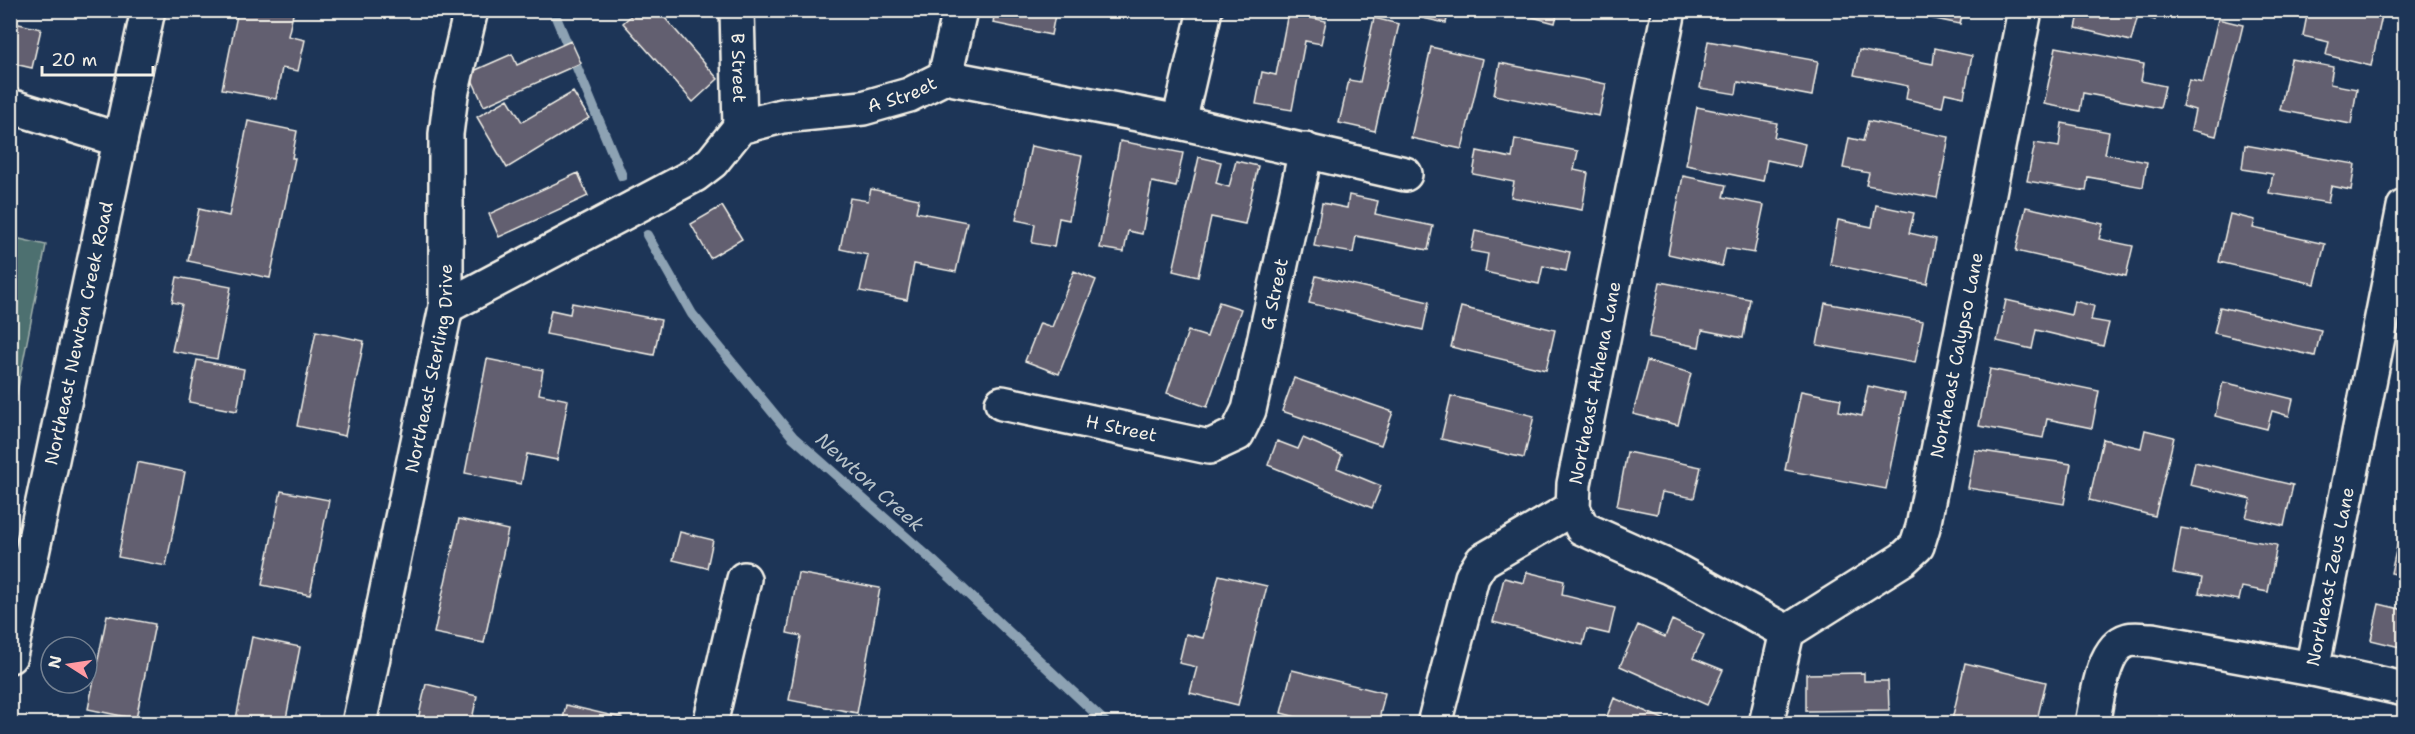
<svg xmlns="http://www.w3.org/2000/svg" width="2415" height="734" font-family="'Shantell Sans',sans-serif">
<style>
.green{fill:#4d6f70;stroke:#a0b0ac;stroke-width:1.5}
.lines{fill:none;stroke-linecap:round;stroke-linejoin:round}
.stream{stroke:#8da2b3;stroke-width:10}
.building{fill:#625e6f;stroke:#f4f1e8;stroke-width:1.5}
.minor-casing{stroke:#f4f1e8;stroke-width:38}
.minor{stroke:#1d3557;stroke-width:33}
.labels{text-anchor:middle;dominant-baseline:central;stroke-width:5;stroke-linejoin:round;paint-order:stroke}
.street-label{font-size:18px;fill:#f4f1e8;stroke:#1d3557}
.water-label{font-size:20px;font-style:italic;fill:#b8c3c9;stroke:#1d3557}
</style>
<rect width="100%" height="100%" fill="#1d3557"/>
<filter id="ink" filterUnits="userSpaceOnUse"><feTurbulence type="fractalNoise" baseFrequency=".0167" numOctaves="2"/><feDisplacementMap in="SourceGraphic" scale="12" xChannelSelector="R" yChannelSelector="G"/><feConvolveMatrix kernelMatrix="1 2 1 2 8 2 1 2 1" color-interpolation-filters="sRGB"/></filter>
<g filter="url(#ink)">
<path class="green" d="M11,237L46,245L11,423L10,237Z"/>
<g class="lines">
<path class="stream" d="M553,10L622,176
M647,235L692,314L793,437L932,560L1107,724"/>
</g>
<path class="building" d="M238,10H294L288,36L305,40L298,71L282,68L276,99L222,89Z
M637,10H658L718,79L693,102L623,23Z
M995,10H1056L1051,35L993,23Z
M1424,10H1449L1446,23L1422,18Z
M1506,10H1558L1555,23Z
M1891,10H1982V14L1963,11L1960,24Z
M2080,10H2157L2155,20L2138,15L2131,41L2076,28Z
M2308,10H2357L2382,16L2371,66L2326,55L2329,42L2303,36Z
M1288,13L1326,21L1321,44L1305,41L1292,110L1256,104L1262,72L1276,75Z
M1374,18L1399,24L1375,131L1339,123L1349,80L1360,82Z
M2218,19L2243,25L2216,136L2191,130L2195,110L2182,106L2189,80L2203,83Z
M10,22L41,29L32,68L10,63Z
M571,41L581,63L484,106L469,73L512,54L517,65Z
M1708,41L1818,61L1812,96L1738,82L1736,94L1700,88Z
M1431,47L1483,59L1462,149L1411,138Z
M2056,47L2144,64L2141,81L2165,86L2160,108L2083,93L2080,111L2044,104Z
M1935,48L1972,56L1964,97L1945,93L1942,107L1906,99L1908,86L1854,75L1859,50L1933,64Z
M2291,59L2333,67L2330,84L2357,89L2351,124L2280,110Z
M1500,63L1606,84L1599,116L1494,95Z
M573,92L589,118L507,168L477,117L508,99L522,122Z
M1697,107L1777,123L1774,137L1805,144L1800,167L1767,160L1763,181L1686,165Z
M248,121L297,131L292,158H295L270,278L188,261L199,209L229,216Z
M1868,121L1949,137L1937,198L1866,185L1869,173L1843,168L1849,138L1863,141Z
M2062,123L2109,132L2105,154L2147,162L2143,187L2088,177L2086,191L2027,181L2035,143L2059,147Z
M1515,139L1578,151L1574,170L1588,173L1582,210L1511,197L1514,182L1473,174L1477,151L1512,158Z
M1120,141L1183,153L1176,187L1152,182L1142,234L1128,231L1124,252L1100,248Z
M2245,145L2355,164L2351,190L2331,186L2328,203L2269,193L2273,174L2242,169Z
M1031,146L1082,156L1069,220L1059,218L1054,247L1032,243L1035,224L1016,220Z
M1199,157L1221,162L1216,183L1229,187L1236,161L1258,166L1245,224L1211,217L1198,277L1173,271Z
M578,173L588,196L499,237L489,214Z
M1683,176L1726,185L1723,197L1764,205L1754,253L1726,248L1722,266L1668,254Z
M871,189L919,199L916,212L967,222L956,272L914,264L907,300L860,291L868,255L840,249L850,198L868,201Z
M1349,195L1378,201L1375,214L1433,226L1428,250L1356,236L1353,253L1314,246L1322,203L1347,208Z
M1876,205L1914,213L1909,233L1936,239L1927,284L1830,264L1838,220L1872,227Z
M722,206L742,239L710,258L691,224Z
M2026,207L2103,224L2099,239L2133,246L2126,276L2016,251Z
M2230,214L2255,220L2253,228L2325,244L2315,284L2219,262Z
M1475,231L1570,252L1566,271L1543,266L1539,284L1485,272L1488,254L1471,251Z
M1074,271L1096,280L1059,374L1025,361L1040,323L1052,327Z
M1316,276L1429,302L1423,330L1309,303Z
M177,277L231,287L217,359L172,351L182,304L172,302Z
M1660,282L1750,299L1743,338L1702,330L1699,347L1649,337Z
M2006,300L2071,315L2074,301L2094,306L2091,320L2109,323L2103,346L2036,330L2032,349L1997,341Z
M1219,302L1241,309L1207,407L1167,393L1188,331L1207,337Z
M572,303L661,320L654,355L546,334L551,310L570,314Z
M1825,303L1923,321L1915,363L1817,345Z
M1461,307L1555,330L1546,370L1451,347Z
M2220,307L2321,330L2315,356L2214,333Z
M316,331L364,341L345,436L297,426Z
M487,359L543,370L539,394L568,400L557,460L527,454L521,484L465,473Z
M197,360L244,369L237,411L189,402Z
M1647,361L1691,373L1678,425L1633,414Z
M1990,369L2099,391L2092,428L2047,419L2043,438L1979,426Z
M1294,378L1393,412L1381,445L1282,411Z
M2223,382L2293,399L2289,416L2272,411L2267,429L2215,416Z
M1868,386L1905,394L1886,489L1785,470L1801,391L1841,399L1839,411L1862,416Z
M1451,396L1534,416L1524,458L1441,439Z
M2145,430L2174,437L2155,516L2089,500L2103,439L2141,448Z
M1303,438L1342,455L1337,468L1381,486L1372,508L1268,465L1277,441L1298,449Z
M1975,450L2071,464L2064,504L1968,488Z
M1627,452L1701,467L1694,498L1662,492L1657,514L1617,506Z
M137,462L185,472L166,566L118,557Z
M2195,462L2293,485L2284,526L2246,517L2251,499L2190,485Z
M281,491L329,500L310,595L262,585Z
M459,519L508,530L484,643L434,633Z
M2181,528L2277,545L2268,592L2242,587L2239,600L2199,593L2202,578L2173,573Z
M680,532L713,540L707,568L673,560Z
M2400,533L2404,534V576L2391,573Z
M1527,572L1564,581L1562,595L1615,608L1609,634L1587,629L1583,645L1493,622L1504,578L1524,583Z
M798,573L880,588L857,713L789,700L801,636L787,633Z
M1219,575L1267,586L1238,705L1190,693L1197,667L1179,663L1186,634L1203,638Z
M2379,604L2404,610V648L2371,640Z
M107,615L155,624L136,719L88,709Z
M1672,620L1704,635L1693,658L1723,670L1707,705L1620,666L1638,625L1665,637Z
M252,637L300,647L285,724H235Z
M1965,663L2046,682L2036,724H1951Z
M1292,670L1385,693L1378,724H1322L1281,713Z
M1864,673V681H1888L1889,710L1806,711V674Z
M426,684L477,696L471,724H417Z
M1614,698L1675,724H1604Z
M566,705L622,718L621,724H562Z
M2159,716L2194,724H2157Z"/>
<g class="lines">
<defs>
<g id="minor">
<path id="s1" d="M737,10L740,127"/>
<path d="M1669,10L1574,484L1573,508L1582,528L1671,568L1787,632"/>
<path d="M945,77L960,10"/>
<path d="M10,106L120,140"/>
<path d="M1179,122L1205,10"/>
<path id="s2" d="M446,307L695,175L712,162L740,127L782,116L863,108L909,95L945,77L1179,122L1405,174"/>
<path id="s3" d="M1002,403L1209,447L1237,434L1249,410L1306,150"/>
<path id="s4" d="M1787,632L1903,559L1917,546L1923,527L2025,10"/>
<path id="s5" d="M10,656L148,10"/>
<path d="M2312,669L2404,689"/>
<path id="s6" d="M359,724L446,307V134L451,95L471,10"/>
<path d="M710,724L744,579"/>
<path d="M1434,724L1472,577L1482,561L1573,508"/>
<path d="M1766,724L1787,632"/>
<path id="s7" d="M2092,724C2097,701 2102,647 2128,640C2135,638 2145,640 2152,640L2312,669L2404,207"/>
</g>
</defs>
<use href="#minor" class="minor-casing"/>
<use href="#minor" class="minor"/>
</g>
</g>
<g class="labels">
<g class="street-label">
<text stroke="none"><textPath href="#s1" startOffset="58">B Street</textPath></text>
<text stroke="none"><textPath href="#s2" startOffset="514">A Street</textPath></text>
<text stroke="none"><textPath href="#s3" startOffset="388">G Street</textPath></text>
<text stroke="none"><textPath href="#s5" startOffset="330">Northeast Newton Creek Road</textPath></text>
<text stroke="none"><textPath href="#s4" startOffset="351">Northeast Calypso Lane</textPath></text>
<text stroke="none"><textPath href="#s6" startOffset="363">Northeast Sterling Drive</textPath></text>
<text transform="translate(1595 383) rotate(-79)">Northeast Athena Lane</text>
<text stroke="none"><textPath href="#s3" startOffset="122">H Street</textPath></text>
<text stroke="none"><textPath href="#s7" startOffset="376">Northeast Zeus Lane</textPath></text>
</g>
<g class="water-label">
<text transform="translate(870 482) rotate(42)">Newton Creek</text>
</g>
</g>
<rect width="2415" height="734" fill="none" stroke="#1d3557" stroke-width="36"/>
<rect x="18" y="18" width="2379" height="698" fill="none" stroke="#f4f1e8" stroke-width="2" filter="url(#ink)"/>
<g transform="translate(69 665) rotate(282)"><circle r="28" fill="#1d3557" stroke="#738091" stroke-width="1.5"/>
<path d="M0-4.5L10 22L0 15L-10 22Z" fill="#ff9aa2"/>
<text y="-9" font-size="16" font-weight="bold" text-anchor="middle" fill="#f4f1e8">N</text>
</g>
<path d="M42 66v9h111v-9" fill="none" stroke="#f4f1e8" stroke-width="3"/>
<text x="51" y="66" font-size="18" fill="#f4f1e8" stroke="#1d3557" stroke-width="4.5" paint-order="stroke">20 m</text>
</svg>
